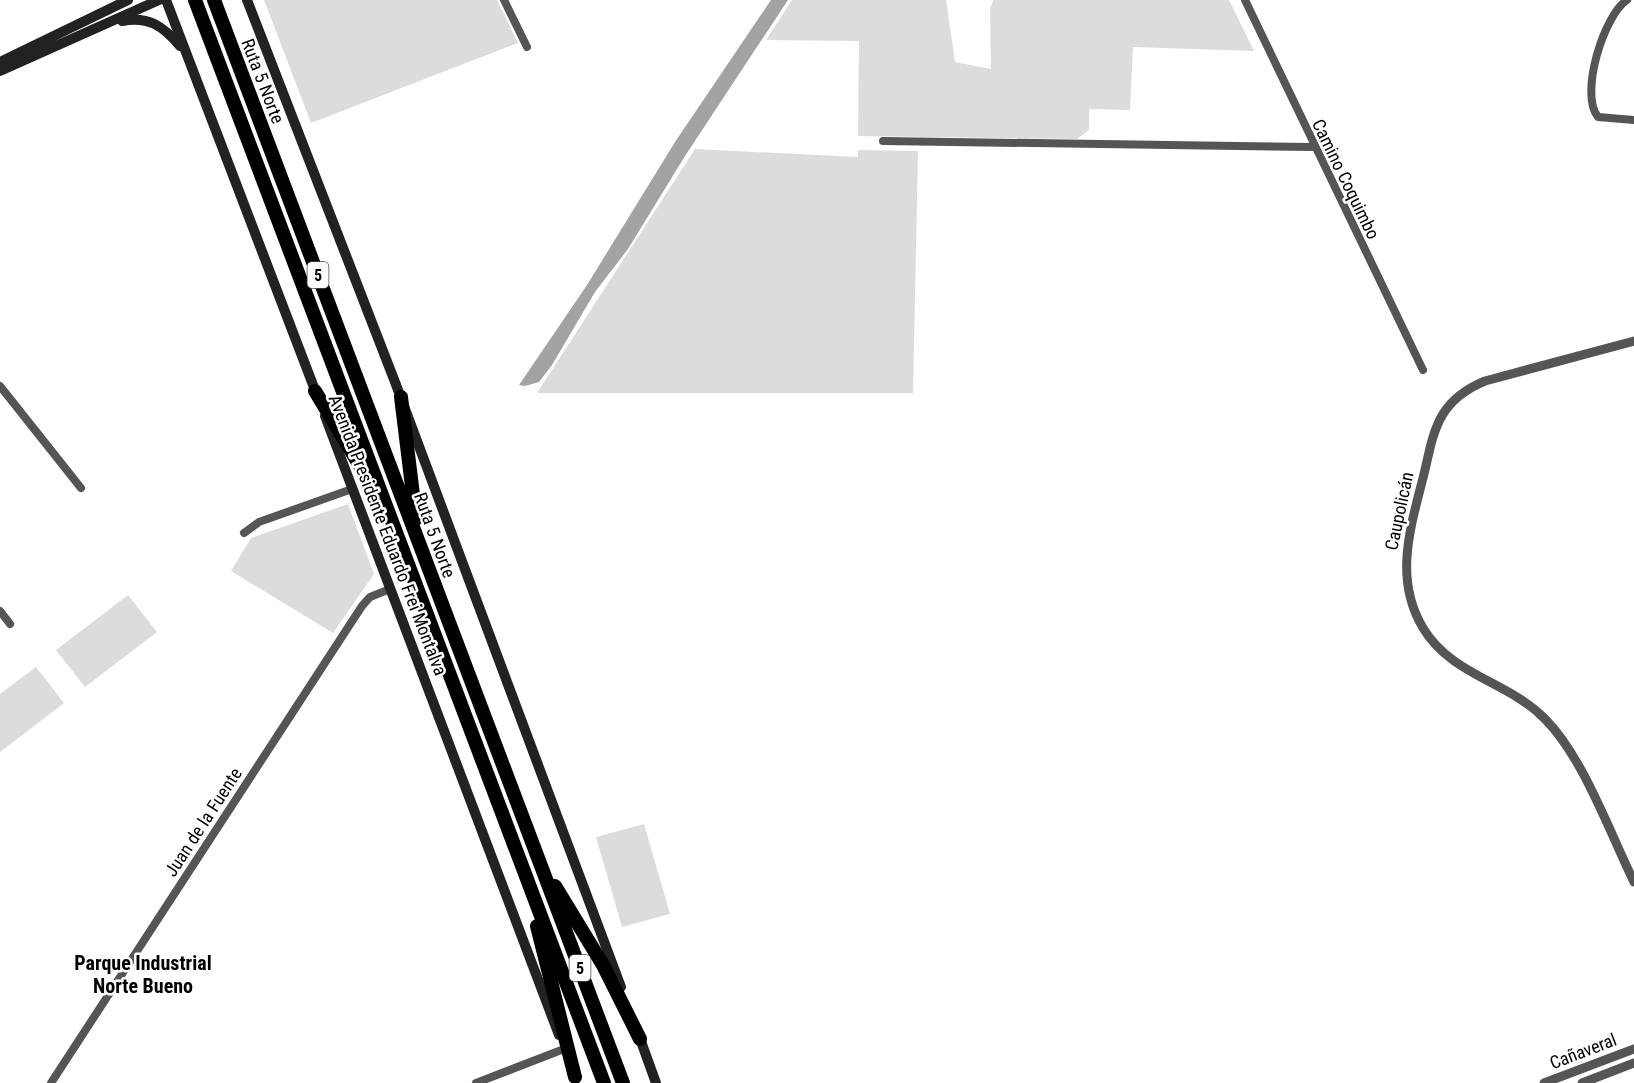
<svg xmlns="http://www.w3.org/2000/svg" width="1634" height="1083" font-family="'Roboto Condensed',sans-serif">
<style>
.green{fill:#dcdcdc}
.water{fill:#a3a3a3}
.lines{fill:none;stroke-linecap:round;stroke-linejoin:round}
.minor{stroke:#555;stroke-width:8}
.tertiary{stroke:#555;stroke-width:9}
.secondary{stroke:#222;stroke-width:10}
.motorway{stroke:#000;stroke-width:14}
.labels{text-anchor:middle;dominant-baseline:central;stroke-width:5;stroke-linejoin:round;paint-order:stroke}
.shield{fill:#fff;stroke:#4c4c4c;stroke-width:1.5}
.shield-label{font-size:16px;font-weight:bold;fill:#000}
.street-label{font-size:18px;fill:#000;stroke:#fff}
.neighbourhood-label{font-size:20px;font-weight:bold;fill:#000;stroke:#fff}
</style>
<rect width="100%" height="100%" fill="#fff"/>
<path class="green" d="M264,0H497L518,43L311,123Z
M792,0H946L955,62L991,69L990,10L993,0H1229L1254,51L1133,47L1130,110L1089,109V130L1077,139L858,136L859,41L766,40Z
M695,149L858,157V150L918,151L913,393H537Z
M348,504L374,574L333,633L231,571L251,538Z
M128,595L157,632L85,687L56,650Z
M36,667L64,703L0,752V694Z
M644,824L670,914L622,927L596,837Z"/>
<path class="water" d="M771,0H788L685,156L628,249L595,292L552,365L539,382L525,386L519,385L587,285L675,142Z"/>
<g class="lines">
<path class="minor" d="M504,0L527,47
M1245,0L1423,370
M1627,0C1604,15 1579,94 1598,117L1634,120
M883,141L1314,147
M0,386L81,488
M244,533L259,522L352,489
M0,611L10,624
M51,1083L362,606L370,597L390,589
M476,1083L564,1049"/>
<path class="tertiary" d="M1634,341L1485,381C1468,388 1453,398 1443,414C1432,432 1429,454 1424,474C1411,526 1393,578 1423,628C1452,676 1508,681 1545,719C1583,757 1610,833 1634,882
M1544,1083L1634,1049
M1582,1083L1634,1063"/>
<path class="secondary" d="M166,0L318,398
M247,0L395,382L621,987
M122,21C149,16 163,26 180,46
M0,62L128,0
M0,71L159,0
M325,416L559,1035
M638,1033L656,1083"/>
<path class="motorway" d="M195,0L604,1083
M214,0L623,1083
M315,391L372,486
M401,397L416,519
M555,886L603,965L640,1039
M537,926L575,1077"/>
</g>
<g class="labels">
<g class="shield">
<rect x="307.5" y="262" width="21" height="26" rx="4.5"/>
<rect x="569.5" y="955" width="21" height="26" rx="4.5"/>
</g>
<g class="shield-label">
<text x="318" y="275">5</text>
<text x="580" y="968">5</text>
</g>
<g class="street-label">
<text transform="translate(263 81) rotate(69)">Ruta 5 Norte</text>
<text transform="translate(1346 179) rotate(64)">Camino Coquimbo</text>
<text transform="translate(1399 511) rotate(-78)">Caupolicán</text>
<text transform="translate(388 535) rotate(69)">Avenida Presidente Eduardo Frei Montalva</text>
<text transform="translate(435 535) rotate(70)">Ruta 5 Norte</text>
<text transform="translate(203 822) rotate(-57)">Juan de la Fuente</text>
<text transform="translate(1583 1051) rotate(-21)">Cañaveral</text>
</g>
<g class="neighbourhood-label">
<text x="143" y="963">Parque Industrial<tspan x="143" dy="23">Norte Bueno</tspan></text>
</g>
</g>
</svg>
